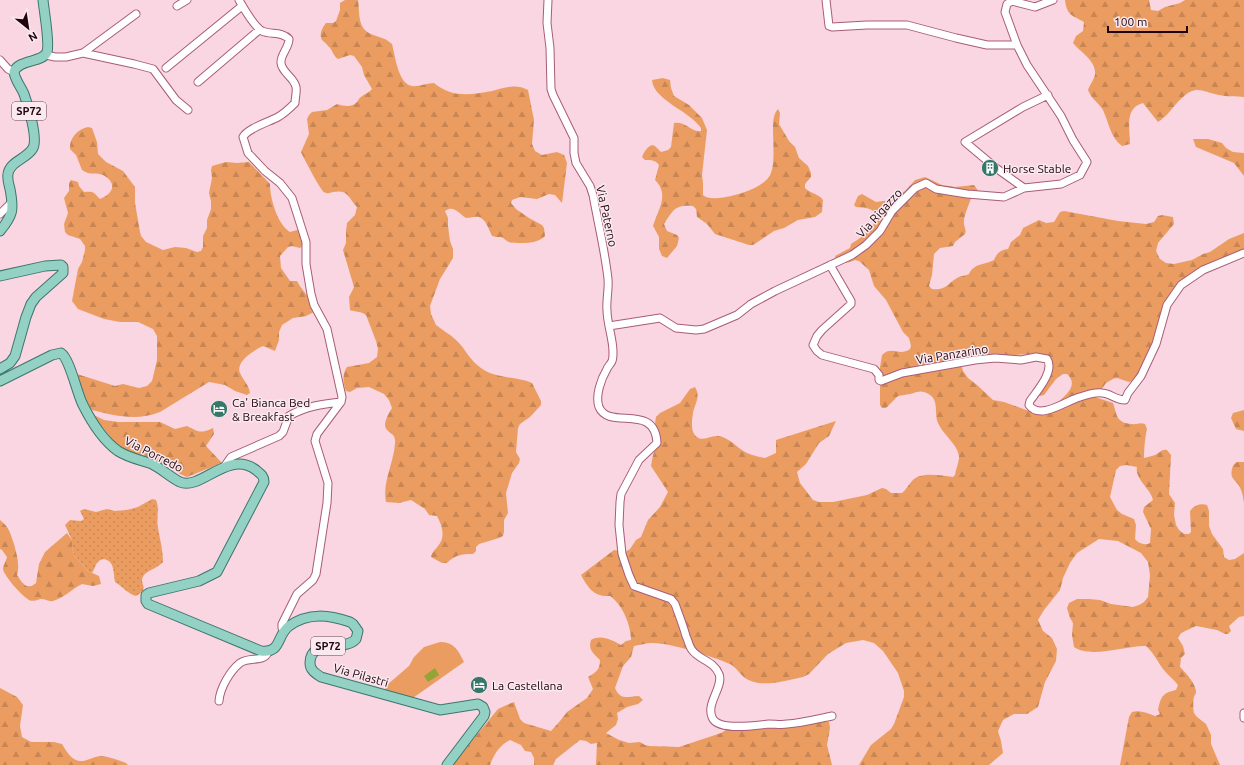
<svg xmlns="http://www.w3.org/2000/svg" width="1244" height="765" font-family="Ubuntu,sans-serif">
<style>
.grass{fill:url(#grass-dots)}
.forest{fill:url(#forest-firs);fill-rule:evenodd}
.pitch{fill:#eb9d61}
.water{fill:#94a438}
.lines{fill:none;stroke-linecap:round;stroke-linejoin:round}
.minor-casing{stroke:#a85c78;stroke-width:9}
.major-casing{stroke:#3d766c;stroke-width:11}
.minor{stroke:#fff;stroke-width:7}
.major{stroke:#94d1c5;stroke-width:9}
.labels{text-anchor:middle;dominant-baseline:central;stroke-width:3;stroke-linejoin:round;paint-order:stroke}
.shield{fill:#fae9ee;stroke:#614953;stroke-width:1}
.shield-label{font-size:11px;font-weight:bold;fill:#200510}
.poi-label{font-size:12px;fill:#200510;stroke:#fae9ee;text-anchor:start}
.street-label{font-size:12px;fill:#200510;stroke:#fae9ee}
</style>
<defs>
<pattern id="grass-dots" width="8" height="8" patternUnits="userSpaceOnUse"><rect width="8" height="8" fill="#eb9d61"/><path d="M2 2h.1M6 6h.1" fill="none" stroke="#c98653" stroke-width="1.8" stroke-linecap="round"/></pattern>
<pattern id="forest-firs" width="22" height="20" patternUnits="userSpaceOnUse"><rect width="22" height="20" fill="#eb9d61"/><path d="M5 1l3.5 6h-7zM16 11l3.5 6h-7z" fill="#c98653"/></pattern>
</defs>
<rect width="100%" height="100%" fill="#f9d6e1"/>
<path class="grass" d="M152,499L156,500C160,509 156,518 158,528C160,539 163,551 163,562C158,568 148,570 144,575C137,585 152,587 136,596C128,594 122,586 115,582C114,577 114,570 112,565C110,560 103,557 99,561C95,564 95,569 92,573L88,571L74,555L72,547V540L65,525L70,520L81,521L84,519L80,511L84,509L96,512L107,509L115,511L127,510L138,507Z"/>
<path class="forest" d="M345,0H358C360,13 357,28 371,34C380,38 384,37 392,44C395,55 398,84 412,86C417,87 428,83 434,83C452,98 470,95 492,91C504,88 516,83 528,90L534,120L532,144L535,151L542,155L557,152L564,155L567,163L562,203L555,195L549,194L537,199L520,197L512,200L511,203L516,209L529,218L542,225L544,228L545,236C539,244 519,244 509,242C506,241 504,238 501,237C498,237 495,237 492,236C489,230 486,219 479,217C475,216 470,218 466,218C458,213 454,205 445,211L448,218V226L450,241L453,249V258L440,279L430,306L431,314L436,325C442,330 450,334 456,340C466,349 469,360 481,368C496,379 516,376 532,383L541,401V405L530,417L520,424L518,428L516,452L520,459L519,463L512,473L506,493L508,513L504,520V532L503,536L499,538L479,544L476,547V551L473,554C461,554 455,555 447,563H442L431,557C432,552 435,550 438,546C446,537 442,525 437,516L429,515L425,509L411,500L399,503L386,502C382,482 394,463 395,443C397,427 374,437 392,408L389,400L384,394L369,387L357,388L350,392L346,391C343,383 342,374 347,367L369,363L377,357L378,349L376,341L366,315C361,311 355,312 350,310L349,297L354,287L343,250L346,243V231L347,223L355,215L357,207C348,198 349,189 333,192C330,193 327,194 324,192C321,191 303,157 301,152L309,134L307,119L309,115L312,112L327,110L337,104C344,106 351,108 357,102C358,101 359,98 361,97C364,94 369,93 372,89L364,75L362,67L354,56L350,55L338,59C333,56 333,50 328,46C327,44 325,43 323,41C318,36 322,28 326,23H333L336,21L340,10V3Z
M1065,0H1149L1151,10L1158,11L1165,7L1180,3L1185,0H1244V97C1236,96 1227,97 1219,95C1203,92 1196,84 1182,98C1173,106 1168,116 1158,122L1143,103C1124,108 1130,129 1130,144L1122,146C1110,137 1109,123 1103,110C1098,102 1092,100 1088,90C1090,85 1094,79 1095,75C1097,61 1080,52 1073,43L1076,36L1083,31L1084,22C1072,15 1067,16 1065,0Z
M663,78L670,80L671,88L674,96L689,105L702,118L707,130L702,175L703,183V195C708,200 719,198 726,197C739,195 766,187 771,173C775,162 773,142 773,130C773,123 773,114 778,109L780,113L779,124L789,141L795,147L799,158L808,166L811,173V177L805,184V188C810,193 819,194 823,200L822,212L815,217L798,220L784,228L774,231L753,245H749L715,234L707,224L697,217L696,209L693,206C675,204 673,210 664,224L667,231L677,235L679,238L677,246L667,258L662,256L659,249V237L653,226C658,209 670,195 655,180L659,165C655,160 652,160 645,160L642,157C644,152 647,147 652,145L655,146L661,152L668,150L671,147L674,123C686,121 692,133 701,131V128C690,111 653,100 652,80Z
M88,127L92,128L97,142L98,154L106,162L123,171L135,187V203L140,232L141,236L146,242L163,250L175,247L186,248L197,252L201,251L203,247V236L207,228V220L211,209V201L209,193L212,178L211,170L212,166L226,162L237,163L249,162L270,184C270,198 277,224 290,232L297,230L301,231L303,246L300,248L292,246L288,247L280,256L281,268L290,281H297C303,293 313,298 314,312L306,316L293,318L282,325L279,332V340L275,351L263,346C254,350 235,362 240,373C243,380 249,385 250,393L247,395L235,391L225,385L209,382L160,412C138,421 114,416 92,410L89,407L77,374L115,386L123,384L139,388L147,386L152,381L153,377L157,360V336L153,329L138,322H120L104,319L78,309L72,301L78,269L82,262L85,250V246L80,239L68,235L65,232L64,224L68,213L64,198L69,191V183L71,180L78,182L79,186L84,192C94,191 93,192 100,199C113,194 118,183 103,175C97,172 90,176 82,170L76,155L70,149C69,138 78,129 88,127Z
M1193,139H1208L1222,143L1226,148L1233,152L1244,153V176L1234,163L1196,147Z
M925,177L942,185L955,187L974,185L979,192L972,196C970,202 964,215 964,221C963,226 967,229 965,234L955,242L953,246L940,248L934,254L932,275L929,286L932,289C945,291 947,284 957,278C960,276 965,276 969,274C974,263 985,265 994,260C997,253 1000,250 1008,249L1011,242L1020,235L1023,228L1039,220L1046,223L1054,222L1060,212L1064,211L1118,221L1146,224L1154,222L1158,216L1162,215L1173,217L1174,224L1158,243L1156,251L1160,259L1166,263L1174,264L1192,260L1203,254L1210,252L1229,239L1244,233V250L1218,259L1197,270L1182,281L1169,295L1145,364L1133,381L1129,382L1117,378L1113,379L1106,383L1101,390L1057,403C1066,395 1079,385 1067,374H1063L1056,379L1044,395L1040,396L1037,394C1044,384 1058,372 1050,359C1047,356 1044,354 1039,354C1030,353 1021,355 1012,355C995,355 976,352 960,360L963,371L968,378L977,385L993,400L1004,402L1037,414H1040L1060,410L1072,403L1088,398L1095,397L1113,403C1117,415 1116,423 1132,424C1137,425 1139,422 1145,424L1147,429C1145,437 1144,449 1144,458C1148,457 1152,456 1155,455C1160,453 1161,449 1167,450L1171,455L1169,494L1175,503L1174,515L1176,525L1179,530L1184,534H1189L1191,532L1190,511C1194,505 1201,503 1207,505L1209,511V526L1212,534L1223,549L1224,557L1229,560L1235,559L1244,553V616L1239,617L1229,626L1231,631L1228,634H1225L1217,630L1196,626L1181,633L1178,638L1183,646L1185,654L1181,658L1180,667C1186,673 1195,683 1196,691C1196,695 1195,694 1194,697C1193,699 1193,710 1194,713L1197,717L1206,724L1211,735V744L1220,765H1120L1129,717L1132,712C1141,710 1147,713 1155,716L1160,714L1158,710C1161,697 1162,693 1176,690L1178,685C1173,679 1168,675 1163,669C1157,661 1154,653 1146,646C1127,645 1091,659 1074,647L1072,635L1073,623L1070,618L1067,608L1069,603L1077,599H1089L1100,600L1111,604L1133,607L1139,605L1144,602L1148,597L1150,575L1148,562L1141,553L1118,541L1099,539L1077,553L1070,563L1063,578L1060,590L1044,610L1038,620L1043,631L1052,638L1057,649L1056,661L1045,682L1038,707L1027,714H1014L1003,720L998,731L1001,741L1003,753L989,765H859L871,745L891,729L894,724L904,697V691L898,673L883,651L874,643L863,640L846,643L828,654L809,674L803,677C787,680 767,687 751,681C741,678 738,668 730,664C715,657 667,642 652,643C646,643 640,645 634,646L631,657L623,666L615,688C620,700 627,697 639,696L643,700L638,704L627,707L617,713L618,719L616,725L606,733L619,740L629,743L640,742L645,745L650,746L679,747L721,733L726,730L732,729L749,730L772,728H789L823,721L829,722L830,728L827,745L832,765H596L597,743L591,744L586,741L580,740L556,759L553,765H534V758L531,752L525,751L521,745L510,740C500,745 494,754 490,765H452L498,709L509,704L514,702L520,719L524,723L551,731L560,721L567,712L587,698L593,689L588,677C596,672 600,670 600,660C593,653 588,650 591,640C601,634 612,640 621,645L626,641L631,640C631,626 623,605 610,596C594,597 588,588 581,575L614,550L625,552L630,549L636,540L641,537L648,520L660,507L668,492L651,466L653,455L659,440V434L655,423L656,417L660,413L680,403L690,389L695,387C701,397 695,403 693,413C692,420 690,432 697,437C703,442 710,435 718,436C729,437 737,448 747,453C752,455 759,457 765,458L776,453V440L836,421L829,436L819,443L806,464L797,472L800,483L813,500L819,502H833L867,495L882,488L886,489L891,493H902C906,490 908,485 912,481C921,471 941,476 953,477L955,475C956,469 959,462 959,457C958,444 943,435 938,423C934,414 939,401 930,395C921,389 918,392 910,394C906,395 902,395 898,396L886,408H882L880,405V367L882,355C892,345 899,357 910,349L911,346L909,338L903,332L886,300L874,286L869,270L859,261L855,260C848,263 842,265 836,260L835,256L850,248L851,244C861,238 875,228 877,216C873,207 864,208 856,207L854,205L858,196L862,194L876,202L891,200L905,191L915,180ZM1126,465L1137,467C1134,478 1151,489 1153,500L1144,507L1143,512L1151,529L1150,543C1145,546 1138,543 1135,539L1136,525L1134,519L1122,514L1117,510L1110,497L1116,470L1120,466Z
M1244,410V431L1236,429L1231,418L1233,413Z
M92,414L104,420L118,422H160L175,429L187,426C199,432 200,434 213,428L214,434L206,446L222,463L187,477L180,474L168,466L130,453L117,445Z
M1237,462H1244V503C1243,499 1243,494 1241,490C1238,480 1229,481 1232,469C1233,465 1234,464 1237,462Z
M0,520C10,528 10,533 14,544C17,556 20,564 17,575C23,584 27,591 36,583L39,564L45,552L67,533L72,540V547L74,555L88,571L99,576L101,584L93,586L82,584C72,589 64,598 53,601C49,602 45,599 41,599C36,600 33,602 29,600C22,596 4,576 3,569C3,566 6,561 7,557L2,550L0,549Z
M0,688L17,697L23,705L20,726L22,737L31,742H54L62,744C67,752 72,762 83,761C89,760 95,756 101,756C110,757 118,760 126,763L128,765H0Z"/>
<path class="pitch" d="M440,642C453,641 459,651 464,662L410,700L384,692L387,685L409,666L414,657L424,647Z"/>
<path class="water" d="M435,668L439,675L428,682L424,676Z"/>
<g class="lines">
<defs>
<path id="minor" d="M239,0C243,7 255,27 262,31C270,35 282,31 289,39C289,48 280,55 281,63C282,73 294,77 296,87C297,92 295,98 295,103C290,108 285,113 278,117C269,122 248,128 243,137L248,153L265,171L280,183L292,198L306,242V264L311,294L314,305L327,329L342,397L341,402L317,434L315,441L328,483L327,503L316,574L313,580L297,594L282,624V628L285,631
M548,0L547,23L550,48L551,89L553,95L571,132L574,138V153L576,163L590,186L593,195C598,223 605,251 608,279C609,290 606,300 607,310C607,324 613,338 613,352C613,355 613,359 612,361C611,364 608,366 607,369C601,379 595,396 599,407C609,431 655,402 657,443L639,460L621,494L620,502L619,525L622,554L629,575L634,586L671,599L675,604C679,615 683,625 686,636C688,640 689,646 692,650C699,660 714,661 719,674C724,686 706,703 712,717C717,732 757,725 769,724C775,724 782,725 787,724C802,723 817,719 832,716
M826,0L829,26L832,27L867,25H907L956,38L987,45H1017
M177,6L187,0
M83,53L134,64L153,69L176,100L188,110
M46,55L55,57H66L83,53L136,14
M0,60L8,69L14,72
M166,68L242,6
M198,82L259,30
M1024,188L996,168L965,142L1023,107L1048,95
M0,214L12,202
M830,265L851,301V304L822,330L817,336L813,345L817,351L822,355L874,369L879,375V380L881,381L902,373L975,360L995,358L1021,360L1036,357L1047,359C1055,371 1037,391 1030,401L1029,405C1040,421 1067,400 1080,397C1086,395 1095,392 1102,393C1110,393 1115,400 1125,400L1128,393L1141,376L1156,344L1167,305L1181,285L1203,270L1244,253
M609,326L660,318L676,328L696,330L704,329L737,315L751,304L775,291L852,255L866,245L880,231L892,211L915,188L926,183L936,189L967,194L1004,197L1024,188L1061,184L1080,175L1087,162L1073,140L1061,116L1027,65L1017,45L1005,12L1007,4L1012,1L1035,7L1053,0
M224,467L231,457L279,436L283,432L289,416C306,406 323,404 341,402
M219,701C220,688 230,671 240,663C249,656 264,663 268,652
M1244,713V718"/>
<path id="major" d="M0,231C13,215 14,210 10,189C9,185 7,179 8,174C10,161 27,159 33,148C38,138 28,105 24,94C21,87 15,80 14,72C18,59 43,63 47,52C50,43 44,11 43,0
M0,276L45,266L61,265L63,267V273L36,297L31,304L26,317L15,356L10,363L0,369
M0,381L52,355L61,353C70,359 77,394 83,405C91,421 104,441 118,451C129,458 141,460 152,464C162,469 170,477 180,482C201,491 228,449 256,470C261,474 264,476 264,482L217,572L199,581L149,593L146,595V601L148,604L261,651C282,653 276,636 289,626C309,612 329,615 350,622L353,624L358,631L356,639C345,652 310,638 310,663C310,670 315,673 321,677L440,710L478,704L483,707L485,712L484,716L447,765"/>
</defs>
<use href="#minor" class="minor-casing"/>
<use href="#major" class="major-casing"/>
<use href="#minor" class="minor"/>
<use href="#major" class="major"/>
</g>
<defs>
<symbol id="building-disc" viewBox="-11 -11 22 22"><circle r="9.5" fill="#357869" stroke="#fae9ee"/><path d="M-4-6H4V6H1V3H-1V6H-4ZM-2.5-4.3h1.7v1.8h-1.7ZM.8-4.3h1.7v1.8H.8ZM-2.5-1h1.7V.8h-1.7ZM.8-1h1.7V.8H.8Z" fill="#fff"/></symbol>
<symbol id="hotel-disc" viewBox="-11 -11 22 22"><circle r="9.5" fill="#357869" stroke="#fae9ee"/><path d="M-6-4.5h1.5V1H6V5H4.5V3h-9V5H-6ZM-4 0a1.8 1.8 0 1 1 3.6 0ZM.5 0V-2.5h3Q6-2.5 6 0Z" fill="#fff"/></symbol>
</defs>
<g fill-rule="evenodd">
<use href="#building-disc" x="980" y="158" width="20" height="20"/>
<use href="#hotel-disc" x="209" y="399" width="20" height="20"/>
<use href="#hotel-disc" x="469" y="675" width="20" height="20"/>
</g>
<g class="labels">
<g class="shield">
<rect x="12" y="102" width="34" height="18" rx="3"/>
<rect x="311" y="637" width="34" height="18" rx="3"/>
</g>
<g class="shield-label">
<text x="29" y="111">SP72</text>
<text x="328" y="646">SP72</text>
</g>
<g class="poi-label">
<text x="1003" y="168">Horse Stable</text>
<text x="232" y="402">Ca' Bianca Bed<tspan x="232" dy="14">&amp; Breakfast</tspan></text>
<text x="492" y="685">La Castellana</text>
</g>
<g class="street-label">
<text transform="translate(879 213) rotate(-48)">Via Rigazzo</text>
<text transform="translate(607 216) rotate(78)">Via Paterno</text>
<text transform="translate(952 354) rotate(-9)">Via Panzarino</text>
<text transform="translate(154 454) rotate(27)">Via Porredo</text>
<text transform="translate(361 675) rotate(16)">Via Pilastri</text>
</g>
</g>
<g transform="translate(28 28) rotate(150)" stroke="#fae9ee" stroke-width="3" paint-order="stroke">
<path d="M0-3L7 15L0 10L-7 15Z" fill="#200510"/>
<text y="-6" font-size="11" font-weight="bold" text-anchor="middle" fill="#200510">N</text>
</g>
<path d="M1108 26v6h79v-6" fill="none" stroke="#200510" stroke-width="2"/>
<text x="1114" y="26" font-size="12" fill="#200510" stroke="#fae9ee" stroke-width="3" paint-order="stroke">100 m</text>
</svg>
